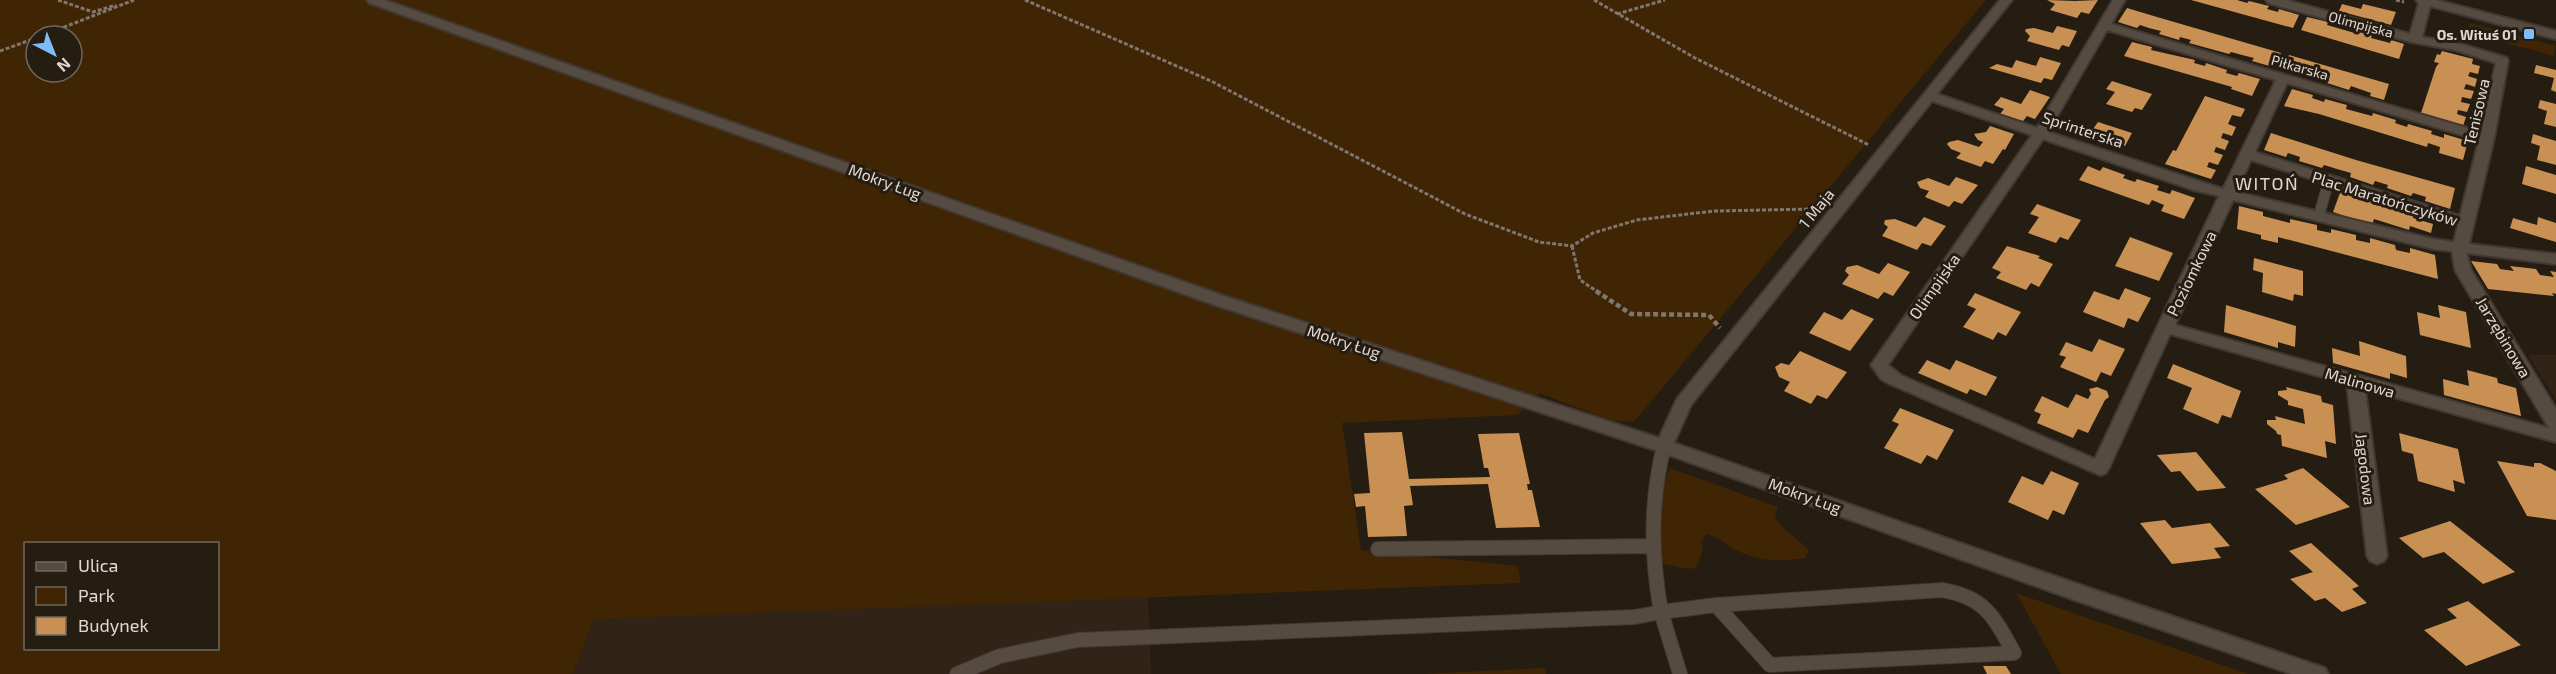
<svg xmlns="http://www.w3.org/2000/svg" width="2556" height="674" font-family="'Exo 2',sans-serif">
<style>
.built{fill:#312315}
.green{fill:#3f2504;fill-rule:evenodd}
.building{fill:#c99054}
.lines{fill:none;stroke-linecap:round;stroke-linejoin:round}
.service-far1-casing{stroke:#403933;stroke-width:12}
.service-casing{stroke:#403933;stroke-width:16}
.minor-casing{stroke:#403933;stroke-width:4}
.path-far1{stroke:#7f776f;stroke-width:3;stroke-dasharray:4 2;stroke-linecap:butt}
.path{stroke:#7f776f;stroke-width:4.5;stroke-dasharray:5 3;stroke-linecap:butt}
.service-far1{stroke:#564b41;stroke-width:10}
.service{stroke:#564b41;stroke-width:14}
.minor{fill:#564b41;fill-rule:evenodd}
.poi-dot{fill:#7cbef9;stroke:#251c12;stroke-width:2}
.labels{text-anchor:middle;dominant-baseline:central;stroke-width:6;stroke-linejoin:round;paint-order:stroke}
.far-street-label{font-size:14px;fill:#e0d9d3;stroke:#251c12}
.far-poi-label{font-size:14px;font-weight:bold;fill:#e0d9d3;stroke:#251c12;text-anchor:end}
.street-label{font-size:16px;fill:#e0d9d3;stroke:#251c12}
.neighbourhood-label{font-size:18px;letter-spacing:1.5px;fill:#e3d6ca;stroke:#251c12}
</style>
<rect width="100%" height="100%" fill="#251c12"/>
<path class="built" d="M2528,355H2556V400Z
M1148,596L1151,674H573L594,619Z"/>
<path class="green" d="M0,0H1986L1634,422L1612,421L1539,393L1518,415L1342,423L1361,550L1518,566L1521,583L594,619L573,674H0ZM36,36H72V72H36ZM26,544H218V648H26Z
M2470,23L2556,46L2554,56L2467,33Z
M1670,468L1778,507L1775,518C1784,532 1798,538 1809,550L1805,558C1784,561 1760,562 1740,552C1728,547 1720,537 1707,534L1701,542L1703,550L1696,568L1688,569L1664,564C1652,544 1660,489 1670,468Z
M2016,593L2248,674H2061Z
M1545,668L1546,674H1420Z"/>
<path class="building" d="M2047,0L2075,1L2098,0L2089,14L2081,12L2077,18L2050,10L2055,4Z
M2191,0H2237L2247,3L2249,1L2269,6L2267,9L2278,12L2279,9L2299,15L2293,28Z
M2342,4L2361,9L2363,4L2396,12L2391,25L2339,11Z
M2127,8L2157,17L2281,53L2273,67L2252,61L2254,58L2242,55L2231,52L2229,54L2189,43L2191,40L2180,37L2179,40L2159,34L2161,31L2149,28L2140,25L2137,28L2118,22Z
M2307,17L2328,22L2327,25L2358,34L2359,31L2372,35L2371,38L2390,43L2391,40L2404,44L2399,59L2301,30Z
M2057,26L2077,31L2069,47L2062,45L2059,50L2027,41L2030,36L2025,31L2026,29L2034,28L2053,33Z
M2132,42L2152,47L2151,50L2195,60L2194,63L2205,66L2206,63L2227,70L2226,73L2237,76L2239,73L2260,79L2252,96L2231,89L2232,87L2124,56Z
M2442,51L2473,59L2472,64L2480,66L2478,74L2470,72L2468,76L2477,79L2475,87L2466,84L2464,89L2474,91L2471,99L2462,97L2461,102L2470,104L2467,112L2458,110L2457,114L2466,117L2463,126L2421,113L2436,67L2439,63L2434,62L2437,54L2440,55Z
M2289,55L2389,84L2384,100L2370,96L2371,93L2351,86L2349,90L2327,83L2329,80L2282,70Z
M2040,57L2061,63L2052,80L2044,78L2041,83L1989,68L1997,64L2012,68L2016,60L2036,66Z
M2536,65L2556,70V92L2551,90L2554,78L2534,73Z
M2112,81L2152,94L2142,110L2135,108L2132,112L2106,104L2115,92L2106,89Z
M2292,89L2313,95L2312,98L2324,102L2325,99L2347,105L2346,109L2372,116L2373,113L2396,120L2395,123L2407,127L2408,124L2432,131L2431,134L2444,138V134L2468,141L2463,160L2439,153L2440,147L2428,143L2427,147L2319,114L2284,106Z
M2030,90L2050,97L2035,119L2027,116L2023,121L2000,114L2004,109L1994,105L2001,97L2021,104Z
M2205,96L2245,109L2241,117L2232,115L2228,124L2236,127L2232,136L2223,133L2221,138L2229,141L2225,150L2216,147L2214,152L2223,155L2218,165L2209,162L2207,167L2216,170L2211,179L2165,164L2173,150L2176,151Z
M2540,100L2556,104V127L2544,124L2547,111L2538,108Z
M2074,122L2093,129L2098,122L2132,133L2125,146L2111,141L2109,145L2068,131Z
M1990,126L2014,134L2005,150L2003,149L1993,164L1985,161L1981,167L1956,158L1961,153L1951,149L1947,144L1949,142L1958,140L1979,147L1983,142L1978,140L1974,134L1986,132Z
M2271,133L2356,160L2455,188L2450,209L2425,201L2426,197L2413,193L2411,196L2387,188L2388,185L2375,181L2373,185L2350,177L2351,173L2337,169L2324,165L2322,168L2299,161L2300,157L2288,153L2286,157L2264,150Z
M2533,134L2556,141V165L2537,160L2540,146L2531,143Z
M2088,166L2100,171L2103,167L2125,175L2123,178L2135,182L2137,179L2159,186L2157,190L2170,194L2172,190L2195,198L2184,219L2161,211L2164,205L2152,200L2149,205L2079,180Z
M2526,166L2556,175V194L2522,184Z
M1956,177L1978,185L1962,204L1954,201L1949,207L1925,197L1929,191L1920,188L1917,182L1928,178L1949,186Z
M2341,190L2414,214L2413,218L2433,224L2431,233L2410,226L2409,230L2374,219L2372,225L2333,212Z
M2037,204L2081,220L2068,240L2060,237L2056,243L2028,233L2039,217L2030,214Z
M2239,206L2263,212V216L2290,223V219L2317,225V230L2331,233V229L2356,235V240L2370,243V238L2395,245L2396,250L2410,253V248L2435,255L2438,279L2278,237V243L2261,239V235L2237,229Z
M1924,217L1946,226L1931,246L1922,243L1917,250L1882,236L1888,227L1884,224L1885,220L1895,219L1916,227Z
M2538,217L2556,223V242L2510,228L2513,218L2537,225Z
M2130,237L2173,253L2159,281L2115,266Z
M2007,246L2040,256L2038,258L2053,264L2039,287L2031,283L2026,290L1996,278L2001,272L1992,268Z
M2254,258L2303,271V296L2294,294L2293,301L2262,292L2263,273L2253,270Z
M2471,261L2497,264L2500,269L2514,271L2510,266L2536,269L2540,275L2554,277L2550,271L2556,272V294L2552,293L2554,296L2488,289Z
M1888,263L1910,272L1893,296L1884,292L1878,299L1842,284L1849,275L1845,271L1847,267L1857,265L1879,274Z
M2125,288L2151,298L2138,322L2128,318L2124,328L2083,312L2094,291L2119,300Z
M1975,293L2021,312L2006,336L1998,332L1993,340L1963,327L1976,309L1967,305Z
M2226,305L2296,326L2295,347L2278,342V348L2224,332Z
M2438,305L2466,312L2471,348L2420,335L2417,312L2440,318Z
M1851,309L1874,319L1850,351L1809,333L1824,312L1842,320Z
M2099,339L2125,349L2111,376L2101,372L2096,382L2060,367L2066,357L2059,355L2066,342L2092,352Z
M2359,341L2406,356L2407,378L2390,373V379L2333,363L2332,348L2360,356Z
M1800,351L1847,372L1827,399L1817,395L1811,404L1784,391L1790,382L1779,377L1775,367L1781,363L1789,365Z
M1927,360L1950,370L1956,360L1997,377L1986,396L1970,389L1967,394L1918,373Z
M2173,364L2241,391L2231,418L2222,415L2218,424L2183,409L2192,388L2167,378Z
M2467,370L2497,378L2498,383L2516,388L2521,416L2444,395L2443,379L2469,386Z
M2097,387L2107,391L2109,397L2105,400L2088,433L2078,429L2073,438L2037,423L2041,414L2034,411L2042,396L2068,408L2076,394L2088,399L2091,394L2089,389Z
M2286,387L2321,396L2322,402L2333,405L2336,444L2325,441L2327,458L2282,446L2281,435L2277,434L2276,431L2267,424V420H2276L2275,416L2305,424L2303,409L2288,405V401L2278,395V391L2287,390Z
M1900,408L1954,430L1937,460L1927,455L1921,464L1884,448L1899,424L1892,421Z
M1402,432L1409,479L1490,477L1488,468H1484L1478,434L1519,433L1530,484H1527L1528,490H1532L1540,527L1496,528L1488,484L1410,486L1413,505L1404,506L1407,536L1368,537L1365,506L1356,507L1354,494L1370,493L1364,433Z
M2399,433L2458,449L2465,484L2453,480L2455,492L2418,481L2413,454L2402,451Z
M2196,452L2226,488L2197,491L2180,471L2171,472L2157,455Z
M2497,461L2534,467V463H2540L2556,471V520L2527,516Z
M2303,468L2326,487L2350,507L2296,525L2255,489L2288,479L2284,475Z
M2051,471L2079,483L2064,515L2053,510L2048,520L2008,502L2022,476L2043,485Z
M2165,520L2172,528L2210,523L2230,546L2214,548L2221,558L2172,564L2140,523Z
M2450,521L2515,572L2483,584L2444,552L2423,558L2399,538Z
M2311,543L2359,586L2352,589L2367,603L2342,612L2325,598L2315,601L2290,579L2313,572L2289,551Z
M2468,601L2521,645L2466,666L2424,630L2457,618L2447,609Z
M1983,666H2006L2011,674H1987Z"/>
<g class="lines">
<defs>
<path id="service-far1" d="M2319,215L2329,180"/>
<path id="service" d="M1378,549L1652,546
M1942,590C1985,597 1994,617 2014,653L1770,665L1716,605Z
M957,674L1000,656L1078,640L1635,617L1661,612C1651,555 1650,502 1664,446
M1680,674L1661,612L1716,605"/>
<path id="minor" d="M367,0H385L1224,296L1659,438L1677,399L2000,0H2012L1937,94L2037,128L2113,0H2125L2111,24L2481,132L2496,63L2455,50L2411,42L2268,3L2266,0H2286L2410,34L2419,3L2416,0H2436L2556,31V39L2430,6L2422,37L2461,44L2507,58L2508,61L2494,138L2469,244L2556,254V264L2467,253V255L2471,270L2556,409V442L2365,389L2387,556L2384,561L2377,564L2370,561L2367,556L2347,384L2170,334L2109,468L2106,473L2100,475L1890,384L1881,379L1871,365L2032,135L1932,101L1691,405L1674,443L2086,587L2325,668L2328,674H2292L2072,599L1658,451L1212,304L369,3ZM2107,30L2276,80L2223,189L2048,132ZM2287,83L2479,140L2460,216L2255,152ZM2043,139L2194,190L2219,196L2095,459L1902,376L1888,365ZM2251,160L2458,225L2454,242L2433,239L2236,192ZM2233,200L2433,249L2452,251L2455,270L2549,428L2175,325Z"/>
</defs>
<use href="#service-far1" class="service-far1-casing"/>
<use href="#service" class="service-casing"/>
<use href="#minor" class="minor-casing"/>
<path class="path-far1" d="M58,0L93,12L116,5
M1025,0L1211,81L1465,214L1539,242L1572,246L1593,233L1637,220L1714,211L1814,209
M1594,0L1695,58L1869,145
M2396,0L2404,2
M1617,14L1665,0
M41,36L134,0
M0,51L36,38
M1572,246L1580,280L1598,292"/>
<path class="path" d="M1596,291L1631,314L1709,315L1720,328"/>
<use href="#service-far1" class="service-far1"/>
<use href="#service" class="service"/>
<use href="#minor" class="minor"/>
</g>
<rect class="poi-dot" x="2523" y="28" width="12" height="12" rx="3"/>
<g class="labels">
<g class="far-street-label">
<text transform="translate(2361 24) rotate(15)">Olimpijska</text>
<text transform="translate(2300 67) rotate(16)">Piłkarska</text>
</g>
<g class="far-poi-label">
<text x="2517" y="34">Os. Wituś 01</text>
</g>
<g class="street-label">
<text transform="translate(2476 112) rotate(-77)">Tenisowa</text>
<text transform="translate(2083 129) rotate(18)">Sprinterska</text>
<text transform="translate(885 181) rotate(20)">Mokry Ług</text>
<text transform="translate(2385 198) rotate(17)">Plac Maratończyków</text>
<text transform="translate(1816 208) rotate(-51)">1 Maja</text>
<text transform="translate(2191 273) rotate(-64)">Poziomkowa</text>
<text transform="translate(1934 286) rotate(-55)">Olimpijska</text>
<text transform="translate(2504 337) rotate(59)">Jarzębinowa</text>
<text transform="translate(1344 341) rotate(18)">Mokry Ług</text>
<text transform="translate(2360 382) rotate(16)">Malinowa</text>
<text transform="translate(2366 469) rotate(83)">Jagodowa</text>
<text transform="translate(1805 495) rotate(20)">Mokry Ług</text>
</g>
<g class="neighbourhood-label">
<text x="2267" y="183">WITOŃ</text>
</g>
</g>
<rect x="24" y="542" width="195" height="108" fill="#251c12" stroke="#70685f" stroke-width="1.5"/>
<rect x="36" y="562" width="30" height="9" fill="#564b41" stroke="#70685f" stroke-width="1.5"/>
<text x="78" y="572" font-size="18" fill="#e0d9d3">Ulica</text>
<rect x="36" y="587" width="30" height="18" fill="#3f2504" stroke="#70685f" stroke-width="1.5"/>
<text x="78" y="602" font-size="18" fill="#e0d9d3">Park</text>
<rect x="36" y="617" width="30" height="18" fill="#c99054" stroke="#70685f" stroke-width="1.5"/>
<text x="78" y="632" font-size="18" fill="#e0d9d3">Budynek</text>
<g transform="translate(54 54) rotate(138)"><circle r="28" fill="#251c12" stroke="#70685f" stroke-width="1.5"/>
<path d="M0-4.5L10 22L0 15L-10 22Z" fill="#7cbef9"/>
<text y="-9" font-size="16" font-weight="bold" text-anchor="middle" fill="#e0d9d3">N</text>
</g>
</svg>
